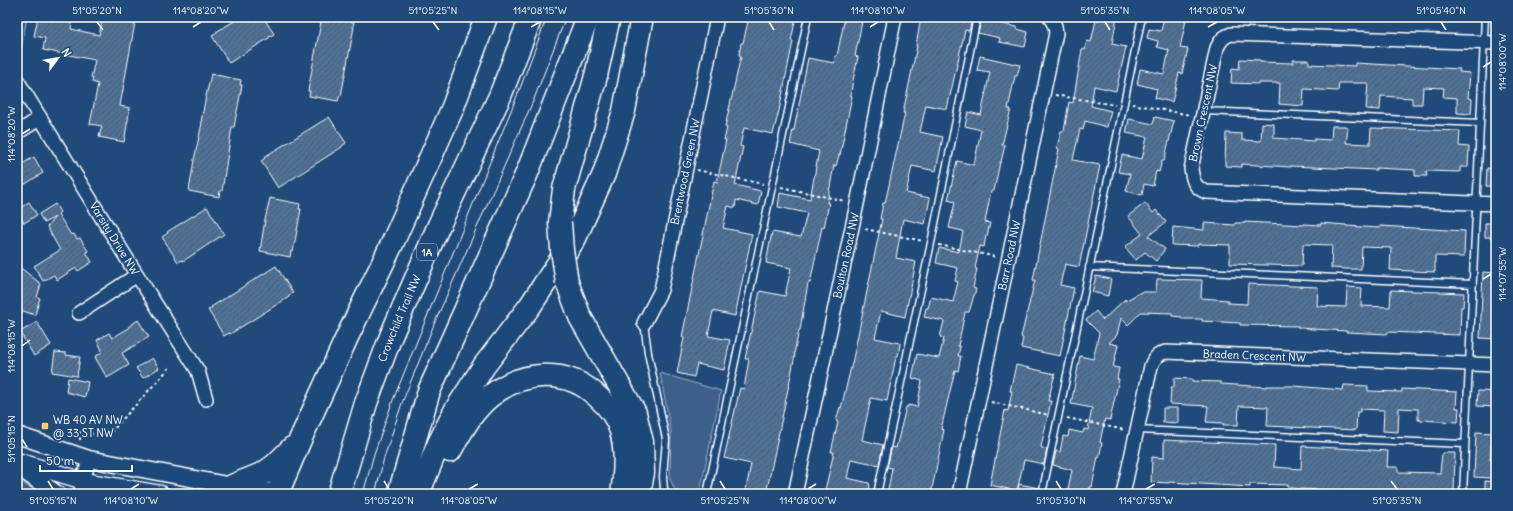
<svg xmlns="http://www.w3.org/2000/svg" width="1513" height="511" font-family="Delius,sans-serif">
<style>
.grass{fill:url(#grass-tufts);stroke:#9eb0c5}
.park{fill:#3c618b;stroke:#9eb0c5}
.building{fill:url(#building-hatch);stroke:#fff}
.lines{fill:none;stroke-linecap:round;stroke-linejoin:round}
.service-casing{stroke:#fff;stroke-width:9}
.minor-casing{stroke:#fff;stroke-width:16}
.tertiary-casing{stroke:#fff;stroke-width:19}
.motorway-casing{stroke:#fff;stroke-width:25}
.path{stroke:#fff;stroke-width:2;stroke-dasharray:3 3;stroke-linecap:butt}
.service{stroke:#1f4a7a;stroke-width:6}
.minor{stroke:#1f4a7a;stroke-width:13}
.tertiary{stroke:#1f4a7a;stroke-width:16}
.motorway{stroke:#1f4a7a;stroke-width:22}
.tram{stroke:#fff;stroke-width:1}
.motorway-bridge-casing{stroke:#fff;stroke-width:25;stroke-linecap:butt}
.motorway-bridge{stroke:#1f4a7a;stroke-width:22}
.ticks{fill:none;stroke:#fff;stroke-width:1.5}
.poi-dot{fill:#ffd166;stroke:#1f4a7a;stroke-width:1.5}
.labels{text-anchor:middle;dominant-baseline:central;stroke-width:4;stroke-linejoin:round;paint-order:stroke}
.shield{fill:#1f4a7a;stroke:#bcc9d7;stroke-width:1}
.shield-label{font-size:10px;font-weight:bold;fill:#fff}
.street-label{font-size:11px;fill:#fff;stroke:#1f4a7a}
.poi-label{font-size:11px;fill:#fff;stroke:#1f4a7a;text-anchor:start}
.neatline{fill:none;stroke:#fff;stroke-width:1.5}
.ticks-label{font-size:10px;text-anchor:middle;fill:#fff}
</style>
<defs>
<pattern id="grass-tufts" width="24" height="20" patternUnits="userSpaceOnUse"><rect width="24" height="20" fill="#3c618b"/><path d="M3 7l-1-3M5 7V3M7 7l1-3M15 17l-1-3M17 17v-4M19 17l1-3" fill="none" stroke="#59799c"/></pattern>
<pattern id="building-hatch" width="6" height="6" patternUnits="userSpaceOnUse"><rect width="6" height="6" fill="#507197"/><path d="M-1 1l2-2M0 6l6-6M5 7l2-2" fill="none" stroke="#4e5b6a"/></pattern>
</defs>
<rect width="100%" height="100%" fill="#1f4a7a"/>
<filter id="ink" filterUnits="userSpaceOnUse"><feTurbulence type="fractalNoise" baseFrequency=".025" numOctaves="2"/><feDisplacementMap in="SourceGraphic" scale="8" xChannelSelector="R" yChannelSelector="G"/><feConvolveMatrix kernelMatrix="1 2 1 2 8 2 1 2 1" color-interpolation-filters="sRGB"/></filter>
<g filter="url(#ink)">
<path class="grass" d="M17,480L42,494H17Z"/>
<path class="park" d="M17,17H27L19,60L17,56Z
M660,373L721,391L701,487L697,494H686L675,490L670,479L671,432Z"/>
<path class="building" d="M38,17H73L71,29L99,35L103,17H136L120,106L130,108L124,142L99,137L102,126L90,124L98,84L92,82L93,78H91L95,60L43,50L45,38L34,36Z
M241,17H263L274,34L269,37V38L229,63L212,36L217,33L216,32Z
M323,17L354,22L353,27H354L341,96L340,95L338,101L309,96L310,91H308L313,64L321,22H322Z
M749,17H796L791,41H793L779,111L773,134L744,128L740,146L743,147L735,185L761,191L758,205L736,200L735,208L728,206L723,228L752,234L735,316L713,311L708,336L730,340L724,370L697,364L694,377L677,373L684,338L682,337L714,181L717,182L726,140H724L727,128L725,127L741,56L739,55L741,43H743Z
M845,17H863L855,56L858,57L852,85L851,96H852L840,155H839L836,166L834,165L827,203H829L824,228L822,227L810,283H808L800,330H799L794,354H795L792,370L766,494H745L751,464L724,458L740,388L744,389L749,359H745L760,291L785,296L791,268L766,263L772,232L801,237L807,213L778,207L780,193L810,199L819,151L790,144L793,130H794L808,58L834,63L835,56H837Z
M921,17H958L972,20L969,31L965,30L947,109L926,105L920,132L943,137L936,171L912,166L906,193L930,198L925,224L903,219L896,258L916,262L905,317L881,311L875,338L900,343V344L898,356L896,357L887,401L871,398L862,440L883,445L879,465L851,459L847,478L869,483L870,486L868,494H845L825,490L834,452H831L838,422L836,421L840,407L841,408L853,359L882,219H880L883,203H885L905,113H903L917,46H916Z
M1099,17H1117L1112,44L1126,47L1116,91L1094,86L1091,106L1111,111L1107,127L1085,121L1083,130L1080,129L1073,160L1100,165L1079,267L1065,264L1060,285L1074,288L1060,356L1021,348L1023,338L1021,337L1035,280H1033L1059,149L1057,148L1061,131H1064L1069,102L1073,103L1082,49L1085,50L1087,41L1091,42L1096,20L1098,21Z
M1164,17H1173L1186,20L1180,48L1188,49L1182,74L1179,73L1172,102L1155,98L1157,89L1137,84L1140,69L1164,74L1169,50L1157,47L1158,41L1147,38L1149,29L1161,31Z
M985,20L1017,27V29L1028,32L1025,47L999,42L1000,38L978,33L981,22H985Z
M980,56L1020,65L1017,76H1015L1008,109H1011L1002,145H1005L1001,162H1000L994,191H991L985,222L990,223L987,236L986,235L984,247L980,246L975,268L977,269L973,288L976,289L969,312H965L958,346L960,347L958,356H961L958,371L955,370L941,429L944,430L931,494H899L888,491L892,468L887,467L892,447L896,448L906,407H908V405L917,407L922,381L912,378L917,354L939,358L944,338L940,337L944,321L924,317L926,308H928L931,297L953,302L958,282L955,281L958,268L936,263L939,248L959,252L963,231L949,228L955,202L948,200L957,161L974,165L981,130L965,126L968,112L981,115L990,72L977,70Z
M1240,59L1260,60V62L1293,63V60H1309V64L1355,66V63L1460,69L1459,72L1470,73L1468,98L1472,99L1471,114L1457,113V98L1443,97L1444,88L1423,87L1422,104H1412V98L1381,96L1380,110L1366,109L1368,83H1339L1338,91L1304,89L1303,106L1279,104L1280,83H1259V84L1231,83L1232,68L1239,69Z
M211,74L241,80L240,85H242L234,127H232L222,191H220L219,197L189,191L194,160L202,123L201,122L206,96Z
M329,117L346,143L342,146V147L278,188L261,161L265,158L264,157Z
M1155,117L1174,121L1164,161L1162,160L1159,172L1156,171L1153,186L1144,184L1142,195L1126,191L1130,174L1118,172L1122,155L1142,159L1147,137L1126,133L1129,119L1153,124Z
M1262,123L1274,124V138L1314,141V139L1331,140L1332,126H1345L1348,128L1346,143L1370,144L1371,128L1460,131L1459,146L1469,147L1468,167H1460V172L1426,171L1427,176H1415V170L1376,168V170L1291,166V167L1242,164V167L1225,166L1226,133L1242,134V140L1261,141Z
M34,157L43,173L22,186L17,177V167Z
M1487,168L1496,169V187L1486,186Z
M270,198L300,204L299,209H301L296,236L293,252L291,251L290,257L260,251L265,220Z
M29,202L37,215L24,223L17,210Z
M1145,203L1153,213L1156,210L1166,222L1148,236L1165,249L1156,261L1145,252L1136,260L1125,247L1142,234L1128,216Z
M55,204L60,212L58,214L71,235L74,234L77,239L80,238L88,251L86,252L92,262L78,271L76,268L57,280L54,275L43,281L34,266L60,250L47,227L55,217L44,223L39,214Z
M207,207L224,234L197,252L183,261L182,260L178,262L162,237L168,233L167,232Z
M1245,222L1304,225V224L1321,225V223L1346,225V226L1380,228V226L1465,231L1464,257L1435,256V272L1390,270L1391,248L1362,247L1361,269H1346L1331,268L1332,245L1303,244L1302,266L1230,264V245L1198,244V246L1172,245L1173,227L1204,230V223L1235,225V223H1245Z
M1485,223H1496V237H1485Z
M17,265L41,284L37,297L40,298L35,315L17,309Z
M276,266L293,293L289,296V297L230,334L229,333L224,336L208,310L212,308L211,307Z
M1483,272L1496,273V339L1480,338Z
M1096,276L1111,279L1108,296L1092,292Z
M1157,279L1202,280L1201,298L1228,300V303L1247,304L1248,284L1318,287L1317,306L1346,307L1347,287L1362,288L1361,306L1390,307L1391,290L1464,293L1463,307H1461L1460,335L1388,332V334L1346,332V331L1298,328V326L1240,325V323L1202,321V319H1182V317L1172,316V313L1141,312L1128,325L1121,318L1117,335L1109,343L1118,345L1113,367L1119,368L1117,379H1119L1110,420L1105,419L1100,442L1102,443L1099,458L1098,457L1092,487H1090L1089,494H1067L1072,470L1053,465L1056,451L1060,452L1063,436L1068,437L1069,430L1083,433L1084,429L1088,430L1092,408L1071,404L1080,356L1093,359L1099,333L1086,320L1096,311L1103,320L1125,299V301L1141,292H1156Z
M138,320L149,337L122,353L129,365L107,378L95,357L102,352L101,351L102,350L97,340L109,333L112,338L129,328L128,327Z
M37,322L51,345L34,356L20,332Z
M55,352L66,353V355L80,357L77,376L52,372Z
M152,358L159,368L143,378L136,368Z
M1016,365L1055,374L1048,401H1051L1041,447L1042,448L1047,449L1044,464L1024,460L1017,491L990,485L1005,410L1008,411L1012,391H1010Z
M68,378L88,382L85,397L66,392Z
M1174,378L1192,379V381L1221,382V384L1267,387V386H1294L1343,390L1344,385L1368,386V391L1402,392V389L1457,392L1456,408H1459L1458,422L1418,420V409L1399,408L1398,432L1383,431L1384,410L1360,409V412H1357L1356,430L1267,426L1268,407L1239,406L1238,425H1223V423L1206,422L1208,406L1170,404L1171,387H1174Z
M1478,391L1496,392V407L1477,406Z
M1163,408H1178V423L1163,422Z
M1476,432L1492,433L1490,460H1492L1491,478L1474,477Z
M1164,440L1275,445L1274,467L1301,469L1302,446L1388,451L1387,467H1398V472L1440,473L1442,453H1455L1454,493L1397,491H1385V492L1299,489L1288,487V485L1250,484V487L1169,482V483L1151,482L1152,457L1164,458Z
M1485,481L1496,482V494H1485Z
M1019,484L1039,488L1038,494H1017Z"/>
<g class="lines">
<defs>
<path id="service" d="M1204,111L1480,123
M1089,267L1473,284
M644,323L648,353L666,439L663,477L664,489L667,494
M1137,430L1465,444
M707,494L808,17
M877,494L931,243L977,17
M1042,494L1142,17
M1463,494L1485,17"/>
<g id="minor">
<path d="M1496,43L1231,34C1223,37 1220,41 1217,48L1191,169C1193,181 1194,187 1206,192L1496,204"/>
<path id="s1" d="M17,80L137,275L198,371L206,399"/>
<path d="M17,133L40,118"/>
<path d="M79,313L137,275"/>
<path id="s2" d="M644,323L661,290L717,17"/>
<path d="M80,494L89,459"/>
<path id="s3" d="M795,494L857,204L895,17"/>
<path id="s4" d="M959,494L1056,33L1055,26L1050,17"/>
<path id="s5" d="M1123,494L1151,366C1154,358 1157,355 1165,352L1496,365"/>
</g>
<path id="tertiary" d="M17,435L89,459L232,486L283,494
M17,461L84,481L161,494
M18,467L57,494"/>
<g id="motorway">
<path d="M560,223L564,189L596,76L609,17"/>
<path d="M567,282L580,317L635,413L642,442L643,473L639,494"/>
<path d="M450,451C461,432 472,411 489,397C522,370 568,367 599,398C609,407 617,418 621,431C627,451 625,473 622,494"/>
<path d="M232,486L264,473L275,465L292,448"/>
<path d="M277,494L300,440L348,335L392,244L453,107L486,17"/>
<path id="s6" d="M339,494L366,403L391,336L439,225L500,96L531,17"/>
<path d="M399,494L429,391L527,173L588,17"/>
<path d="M418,494L439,443L455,411L484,366L530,306L575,238L604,174L624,111L642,17"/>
</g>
</defs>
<use href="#service" class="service-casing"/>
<use href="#minor" class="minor-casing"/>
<use href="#tertiary" class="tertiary-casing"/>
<use href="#motorway" class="motorway-casing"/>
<path class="path" d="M1055,95L1115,105
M1132,104L1190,115
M697,170L763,184
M781,187L845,201
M865,229L923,241
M939,245L997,257
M991,402L1049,415
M1067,418L1125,430
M80,440V432L100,435L102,430L112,431L171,366"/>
<use href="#service" class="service"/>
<use href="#minor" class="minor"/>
<use href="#tertiary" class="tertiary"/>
<use href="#motorway" class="motorway"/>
<path class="tram" d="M363,494L374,454L393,400L519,91L547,17
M375,494L384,458L402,403L435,322L534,99L566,17"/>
<defs>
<path id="motorway-bridge" d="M560,223L562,250L567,282"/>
</defs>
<use href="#motorway-bridge" class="motorway-bridge-casing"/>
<use href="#motorway-bridge" class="motorway-bridge"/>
</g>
</g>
<path class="ticks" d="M97,22L103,30M433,22L439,30M769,22L774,30M1105,22L1110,30M1441,22L1446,30M193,27L201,22M531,27L540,22M870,27L878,22M1208,27L1217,22M1483,67L1491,62M22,134L30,129M1483,279L1491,274M22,346L30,340M22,439L27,447M48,481L53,489M384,481L389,489M720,481L725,489M1056,481L1061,489M1391,481L1397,489M131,489L139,484M469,489L478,484M808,489L816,484M1146,489L1155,484"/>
<rect class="poi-dot" x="41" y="422" width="8" height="8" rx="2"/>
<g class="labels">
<rect class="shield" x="417" y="244" width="20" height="16" rx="3"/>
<g class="shield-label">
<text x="427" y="252">1A</text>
</g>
<g class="street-label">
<text transform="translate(1203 113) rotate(-78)">Brown Crescent NW</text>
<text stroke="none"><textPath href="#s2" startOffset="158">Brentwood Green NW</textPath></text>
<text stroke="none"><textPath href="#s1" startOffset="186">Varsity Drive NW</textPath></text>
<text stroke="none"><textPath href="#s4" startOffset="244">Barr Road NW</textPath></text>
<text stroke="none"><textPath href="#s3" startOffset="244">Boulton Road NW</textPath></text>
<text stroke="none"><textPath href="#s6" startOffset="186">Crowchild Trail NW</textPath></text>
<text stroke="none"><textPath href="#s5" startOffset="241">Braden Crescent NW</textPath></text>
</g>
<g class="poi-label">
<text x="53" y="420">WB 40 AV NW<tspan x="53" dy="13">@ 33 ST NW</tspan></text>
</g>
</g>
<rect width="1513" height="511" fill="none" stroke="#1f4a7a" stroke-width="44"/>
<g transform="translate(58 58) rotate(58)" stroke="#1f4a7a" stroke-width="3" paint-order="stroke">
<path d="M0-3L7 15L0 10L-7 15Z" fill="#ffffff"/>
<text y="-6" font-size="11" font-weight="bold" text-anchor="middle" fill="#ffffff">N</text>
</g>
<path d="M40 465v6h92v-6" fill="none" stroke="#ffffff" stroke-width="2"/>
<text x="46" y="465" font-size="12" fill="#ffffff" stroke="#1f4a7a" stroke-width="3" paint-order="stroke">50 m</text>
<rect x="22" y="22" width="1469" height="467" class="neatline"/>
<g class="ticks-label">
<text x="97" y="14">51°05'20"N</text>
<text x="201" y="14">114°08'20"W</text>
<text x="433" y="14">51°05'25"N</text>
<text x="540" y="14">114°08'15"W</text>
<text x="769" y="14">51°05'30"N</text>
<text x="878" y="14">114°08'10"W</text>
<text x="1105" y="14">51°05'35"N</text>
<text x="1217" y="14">114°08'05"W</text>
<text x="1441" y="14">51°05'40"N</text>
<text transform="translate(1502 62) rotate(-90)" y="4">114°08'00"W</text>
<text transform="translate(11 134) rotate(-90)" y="4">114°08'20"W</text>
<text transform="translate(1502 274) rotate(-90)" y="4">114°07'55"W</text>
<text transform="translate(11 346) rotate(-90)" y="4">114°08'15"W</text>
<text transform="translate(11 439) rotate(-90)" y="4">51°05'15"N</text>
<text x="53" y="504">51°05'15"N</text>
<text x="131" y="504">114°08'10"W</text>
<text x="389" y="504">51°05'20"N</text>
<text x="469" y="504">114°08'05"W</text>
<text x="725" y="504">51°05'25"N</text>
<text x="808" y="504">114°08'00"W</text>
<text x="1061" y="504">51°05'30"N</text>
<text x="1146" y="504">114°07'55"W</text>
<text x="1397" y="504">51°05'35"N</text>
</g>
</svg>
